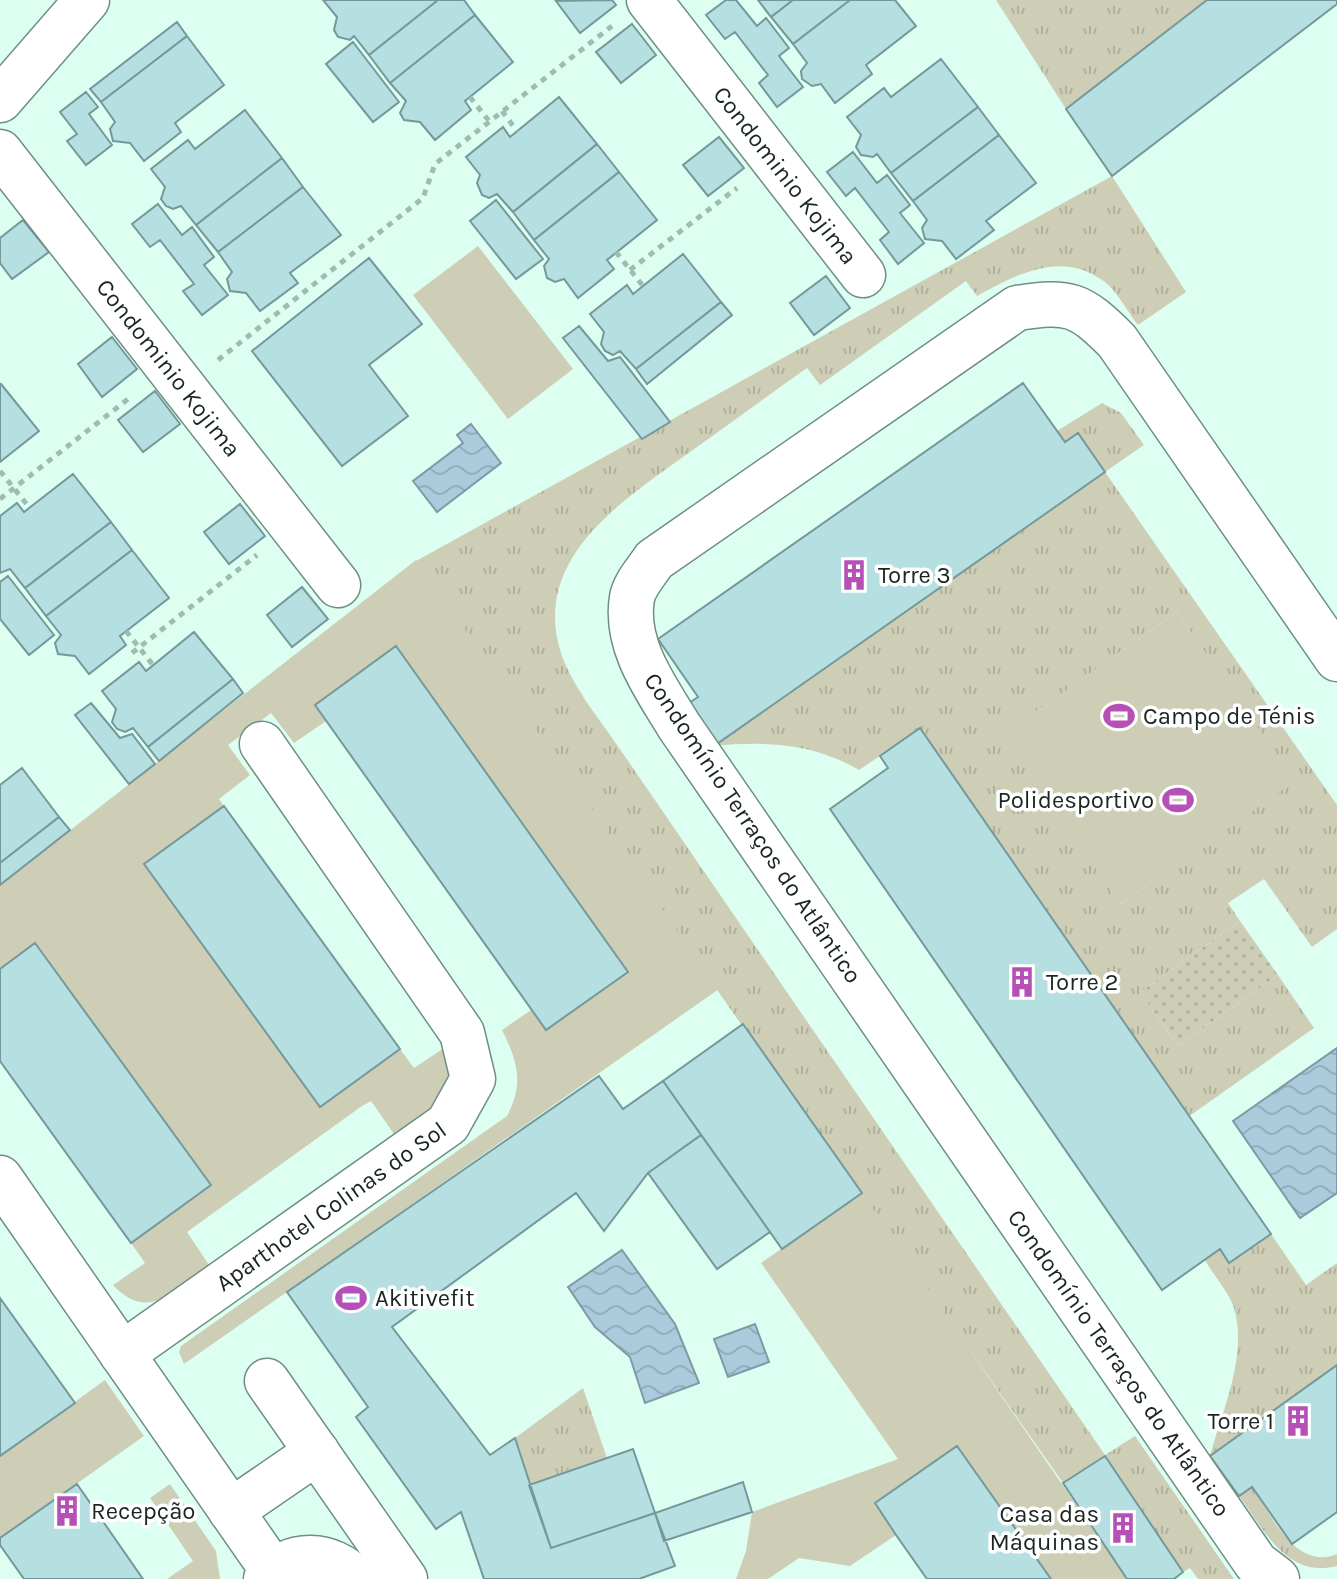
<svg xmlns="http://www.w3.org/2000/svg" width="1337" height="1579" font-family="Karla,sans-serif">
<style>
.grass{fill:url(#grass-tufts);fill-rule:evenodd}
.park{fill:url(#park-dots)}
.garden{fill:#ceceb7}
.water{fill:url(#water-waves);stroke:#7f9aa5;stroke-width:2}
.building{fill:#b6dfe2;stroke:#75989a;stroke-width:2}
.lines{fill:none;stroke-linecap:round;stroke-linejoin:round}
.minor-casing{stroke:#708f84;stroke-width:47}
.path{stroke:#a0bcb1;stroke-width:5;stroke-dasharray:6 6;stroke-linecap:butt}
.minor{stroke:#fff;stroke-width:44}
.labels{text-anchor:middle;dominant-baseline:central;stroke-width:7;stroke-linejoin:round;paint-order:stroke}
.street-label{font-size:24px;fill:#192621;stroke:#fff}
.poi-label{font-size:24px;fill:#192621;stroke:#fff;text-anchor:start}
</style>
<defs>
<pattern id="grass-tufts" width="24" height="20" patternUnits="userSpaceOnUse" patternTransform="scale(2)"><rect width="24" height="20" fill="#ceceb7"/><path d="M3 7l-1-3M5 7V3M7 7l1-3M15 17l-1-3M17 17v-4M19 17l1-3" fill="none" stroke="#b0b19d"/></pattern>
<pattern id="park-dots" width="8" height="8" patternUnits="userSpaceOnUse" patternTransform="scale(2)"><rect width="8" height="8" fill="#ceceb7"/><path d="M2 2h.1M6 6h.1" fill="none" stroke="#b0b19d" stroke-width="1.8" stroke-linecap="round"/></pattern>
<pattern id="water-waves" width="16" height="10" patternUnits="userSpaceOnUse" patternTransform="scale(2)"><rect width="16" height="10" fill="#abcbdd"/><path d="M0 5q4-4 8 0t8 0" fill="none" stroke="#93aebd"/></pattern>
</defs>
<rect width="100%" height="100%" fill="#ddfff2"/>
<path class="grass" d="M996,0H1207L1066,109Z
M1112,176L1186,292L1138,325C1127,311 1116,289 1102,280C1060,250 1016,275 977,296L966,281L820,385L807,368C770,394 734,421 697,447C636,492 540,547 557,638C565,680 601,720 624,755L1105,1455L1135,1436L1234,1579H1198L1190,1568L1183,1572L1105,1456L1063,1483L416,561Z
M1102,403L1121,413L1144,445L1105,472L1337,805V929L1312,947L1264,879L1228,903L1240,921L1140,992L1178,1046L1278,975L1314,1028L1188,1117L920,729L859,770C813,743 767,741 714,746L1104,472L1078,434L1065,442L1057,431ZM1177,612L1294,781L1121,904L1003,735Z
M1271,1234L1306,1285L1337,1263V1365L1210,1456C1222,1411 1248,1356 1234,1308C1229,1292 1213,1275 1205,1260L1220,1249L1230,1263Z
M583,1388L607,1458L529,1485L515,1438Z
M1252,1487C1272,1515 1295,1571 1337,1554V1566C1287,1579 1264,1530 1239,1496Z"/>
<path class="park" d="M1240,921L1278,975L1178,1046L1140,992Z"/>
<path class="garden" d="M478,246L573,369L508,419L413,295Z
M416,560L719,989L184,1364L179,1352L181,1346L507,1116C524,1084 518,1062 502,1030L531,1010L546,1030L627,972L397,647L315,705L326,721L294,743L271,713L228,745L250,775L219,799L224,806L145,864L320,1107L400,1049L414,1068L447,1046L456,1063L449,1095L394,1134L371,1101L362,1106L187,1232L209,1265C176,1289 149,1324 113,1285L145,1263L131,1243L211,1184L36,944L0,969V885Z
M1177,612L1295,781L1121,904L1002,735Z
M862,1193L1127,1579H1051L957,1446L875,1503L896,1535L850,1566L799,1558L768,1579H736L746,1551L752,1512L898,1459L761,1263Z
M105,1380L144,1436L0,1538V1456Z
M170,1484L216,1551L220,1579H167L193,1561L150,1498Z"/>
<path class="water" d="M471,424L501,463L437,512L413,481L463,443L457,435Z
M1337,1048V1193L1300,1218L1233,1121Z
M622,1250L675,1324L699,1383L645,1403L630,1357L595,1327L568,1287Z
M755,1324L769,1362L728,1377L714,1339Z"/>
<path class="building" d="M323,0H438L369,55L354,36L350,40L338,37L334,30L337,17Z
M438,0H464L475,15L390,83L369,55Z
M612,0L616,5L580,33L556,1Z
M726,0H736L757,26L766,18L789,48L779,56L803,87L777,107L759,83L768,75L735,32L725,39L706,15Z
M758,0H793L771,17Z
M793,0H850L793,44L771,17Z
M850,0H895L916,26L866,65L872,74L835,103L821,84L812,86L802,79L801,71L807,63L793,44Z
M1207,0H1337V4L1112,176L1066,109Z
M475,15L513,62L465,101L471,110L435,140L420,122L404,120L400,113L406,101L390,83Z
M177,22L187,36L101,102L90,89Z
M632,24L656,55L621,83L596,52Z
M187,36L224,85L175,123L181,132L144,161L130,143L113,141L110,129L115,122L101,102Z
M353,42L399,102L373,122L326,64Z
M941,59L978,107L891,173L877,154L873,157L861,155L856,147L861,135L847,117L884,88L891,97Z
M86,92L98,107L89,114L112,145L86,165L67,141L77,134L60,112Z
M559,97L597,144L513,212L497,194L489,198L482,195L477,183L480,175L466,157L503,127L510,137Z
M978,107L999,135L913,201L891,173Z
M245,110L282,158L196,225L181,206L173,209L166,206L161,199L165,187L151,169L188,140L195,149Z
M999,135L1036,183L986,221L994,230L956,259L942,241L925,239L922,228L927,220L913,201Z
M719,137L744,168L708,196L683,165Z
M597,144L619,172L534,240L513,212Z
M853,152L877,183L887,175L910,205L900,213L924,243L898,264L880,240L889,232L855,188L846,196L827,172Z
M282,158L303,187L218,252L196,225Z
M619,172L657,220L607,260L614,269L578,298L564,279L555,282L547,278L544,266L549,259L534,240Z
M303,187L341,235L290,273L298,283L260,311L246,293L230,291L227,279L232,272L218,252Z
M496,200L543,259L516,279L470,221Z
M158,204L182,235L192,227L214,257L204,265L228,295L202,315L183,291L194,284L160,240L150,247L132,224Z
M23,220L49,252L12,279L0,263V238Z
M683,254L721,302L636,369L620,351L613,355L605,351L601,344L604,332L590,314L627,285L633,294Z
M369,258L422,324L369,365L408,416L342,466L252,351Z
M826,276L850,308L814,335L790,303Z
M721,302L732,315L647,384L636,369Z
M579,326L608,361L620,357L670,422L642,439L563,338Z
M112,337L137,369L102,397L78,364Z
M1023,383L1065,442L1078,433L1105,472L714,746L686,705L698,697L658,639Z
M1,384L39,431L0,462V385Z
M155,391L180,424L143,452L118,420Z
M73,474L111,522L25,588L10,569L0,573V516L17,503L24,512Z
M240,504L265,536L229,564L204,532Z
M111,522L132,550L46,616L25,588Z
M132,550L169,598L120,636L126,645L89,674L75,656L58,654L55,643L61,635L46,616Z
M8,576L54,635L29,655L0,619V582Z
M302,587L328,619L292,647L267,615Z
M194,632L233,679L148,747L133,728L125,732L117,729L112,722L116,709L102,691L139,662L146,671Z
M396,646L628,972L546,1030L315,705Z
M233,679L243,693L159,761L148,747Z
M91,703L120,738L132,734L155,764L129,784L75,715Z
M920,728L1271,1234L1229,1263L1220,1249L1162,1290L830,809L888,768L880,756Z
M22,768L59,817L0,863V785Z
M224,806L400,1049L320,1107L144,864Z
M59,817L70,830L0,885V863Z
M35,943L211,1185L131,1243L0,1061V969Z
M743,1024L862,1193L782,1249L663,1081Z
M599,1076L623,1109L663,1081L701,1135L648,1173L604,1231L576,1193L392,1327L490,1455L515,1438L551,1548L655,1513L675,1566L639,1579H484L461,1512L436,1529L356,1417L368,1407L287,1292Z
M701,1135L770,1232L717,1269L648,1173Z
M0,1298L75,1403L0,1456Z
M1337,1365V1512L1292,1544L1252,1487L1239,1496L1210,1456Z
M957,1446L1051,1579H927L896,1535L875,1503Z
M633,1449L655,1513L551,1548L529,1485Z
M1105,1456L1183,1572L1174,1579H1127L1063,1483Z
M743,1482L752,1512L664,1541L655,1513Z
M77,1484L143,1579H24L0,1545V1538Z"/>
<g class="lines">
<defs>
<g id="minor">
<path id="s1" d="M649,0L863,275"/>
<path d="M0,100L87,0"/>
<path id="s2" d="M0,152L338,585"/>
<path d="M0,1178L273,1571"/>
<path id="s3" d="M122,1354L448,1124L473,1079L462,1033L262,744"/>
<path d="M267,1381L405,1579"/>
<path d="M231,1511L317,1452"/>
<path d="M266,1579C290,1550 331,1552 356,1579"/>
<path d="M1277,1579L1256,1563L679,726C656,688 624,645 632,598C634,585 647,571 654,560L1017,308C1069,300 1079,303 1117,341L1337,659"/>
</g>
</defs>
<use href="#minor" class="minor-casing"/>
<path class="path" d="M470,97L489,121
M502,111L517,131
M616,252L643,286
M630,270L737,188
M218,360L423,198L435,164L612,26
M0,471L29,507
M0,499L132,396
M126,631L153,665
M132,653L257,555"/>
<use href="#minor" class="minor"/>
</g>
<defs>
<symbol id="building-bare" viewBox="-9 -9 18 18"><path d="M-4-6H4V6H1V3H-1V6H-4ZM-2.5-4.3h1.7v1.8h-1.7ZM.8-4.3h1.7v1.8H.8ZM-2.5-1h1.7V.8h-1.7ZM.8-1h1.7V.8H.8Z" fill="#b551b6" stroke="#fff" stroke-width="2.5" paint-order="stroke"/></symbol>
<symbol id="stadium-bare" viewBox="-9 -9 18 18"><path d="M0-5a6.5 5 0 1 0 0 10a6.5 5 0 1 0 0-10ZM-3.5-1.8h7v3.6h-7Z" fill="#b551b6" stroke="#fff" stroke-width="2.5" paint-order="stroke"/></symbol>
</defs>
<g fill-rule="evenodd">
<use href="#building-bare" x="832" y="553" width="44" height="44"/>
<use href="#stadium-bare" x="1097" y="694" width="44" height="44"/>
<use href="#stadium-bare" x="1156" y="778" width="44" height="44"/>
<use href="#building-bare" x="1000" y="960" width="44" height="44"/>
<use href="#stadium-bare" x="329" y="1276" width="44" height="44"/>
<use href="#building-bare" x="1276" y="1399" width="44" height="44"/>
<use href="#building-bare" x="45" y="1489" width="44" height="44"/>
<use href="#building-bare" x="1101" y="1506" width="44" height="44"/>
</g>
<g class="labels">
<g class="street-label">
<text stroke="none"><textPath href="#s1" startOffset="222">Condominio Kojima</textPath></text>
<text stroke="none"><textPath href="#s2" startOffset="274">Condominio Kojima</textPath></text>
<text transform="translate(753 828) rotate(56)">Condomínio Terraços do Atlântico</text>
<text stroke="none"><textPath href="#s3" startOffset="256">Aparthotel Colinas do Sol</textPath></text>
<text transform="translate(1119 1363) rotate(55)">Condomínio Terraços do Atlântico</text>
</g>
<g class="poi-label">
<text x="878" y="575">Torre 3</text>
<text x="1143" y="716">Campo de Ténis</text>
<text x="1154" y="800" text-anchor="end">Polidesportivo</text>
<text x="1046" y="982">Torre 2</text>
<text x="375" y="1298">Akitivefit</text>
<text x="1274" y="1421" text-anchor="end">Torre 1</text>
<text x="91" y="1511">Recepção</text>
<text x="1099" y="1514" text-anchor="end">Casa das<tspan x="1099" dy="28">Máquinas</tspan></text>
</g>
</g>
</svg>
